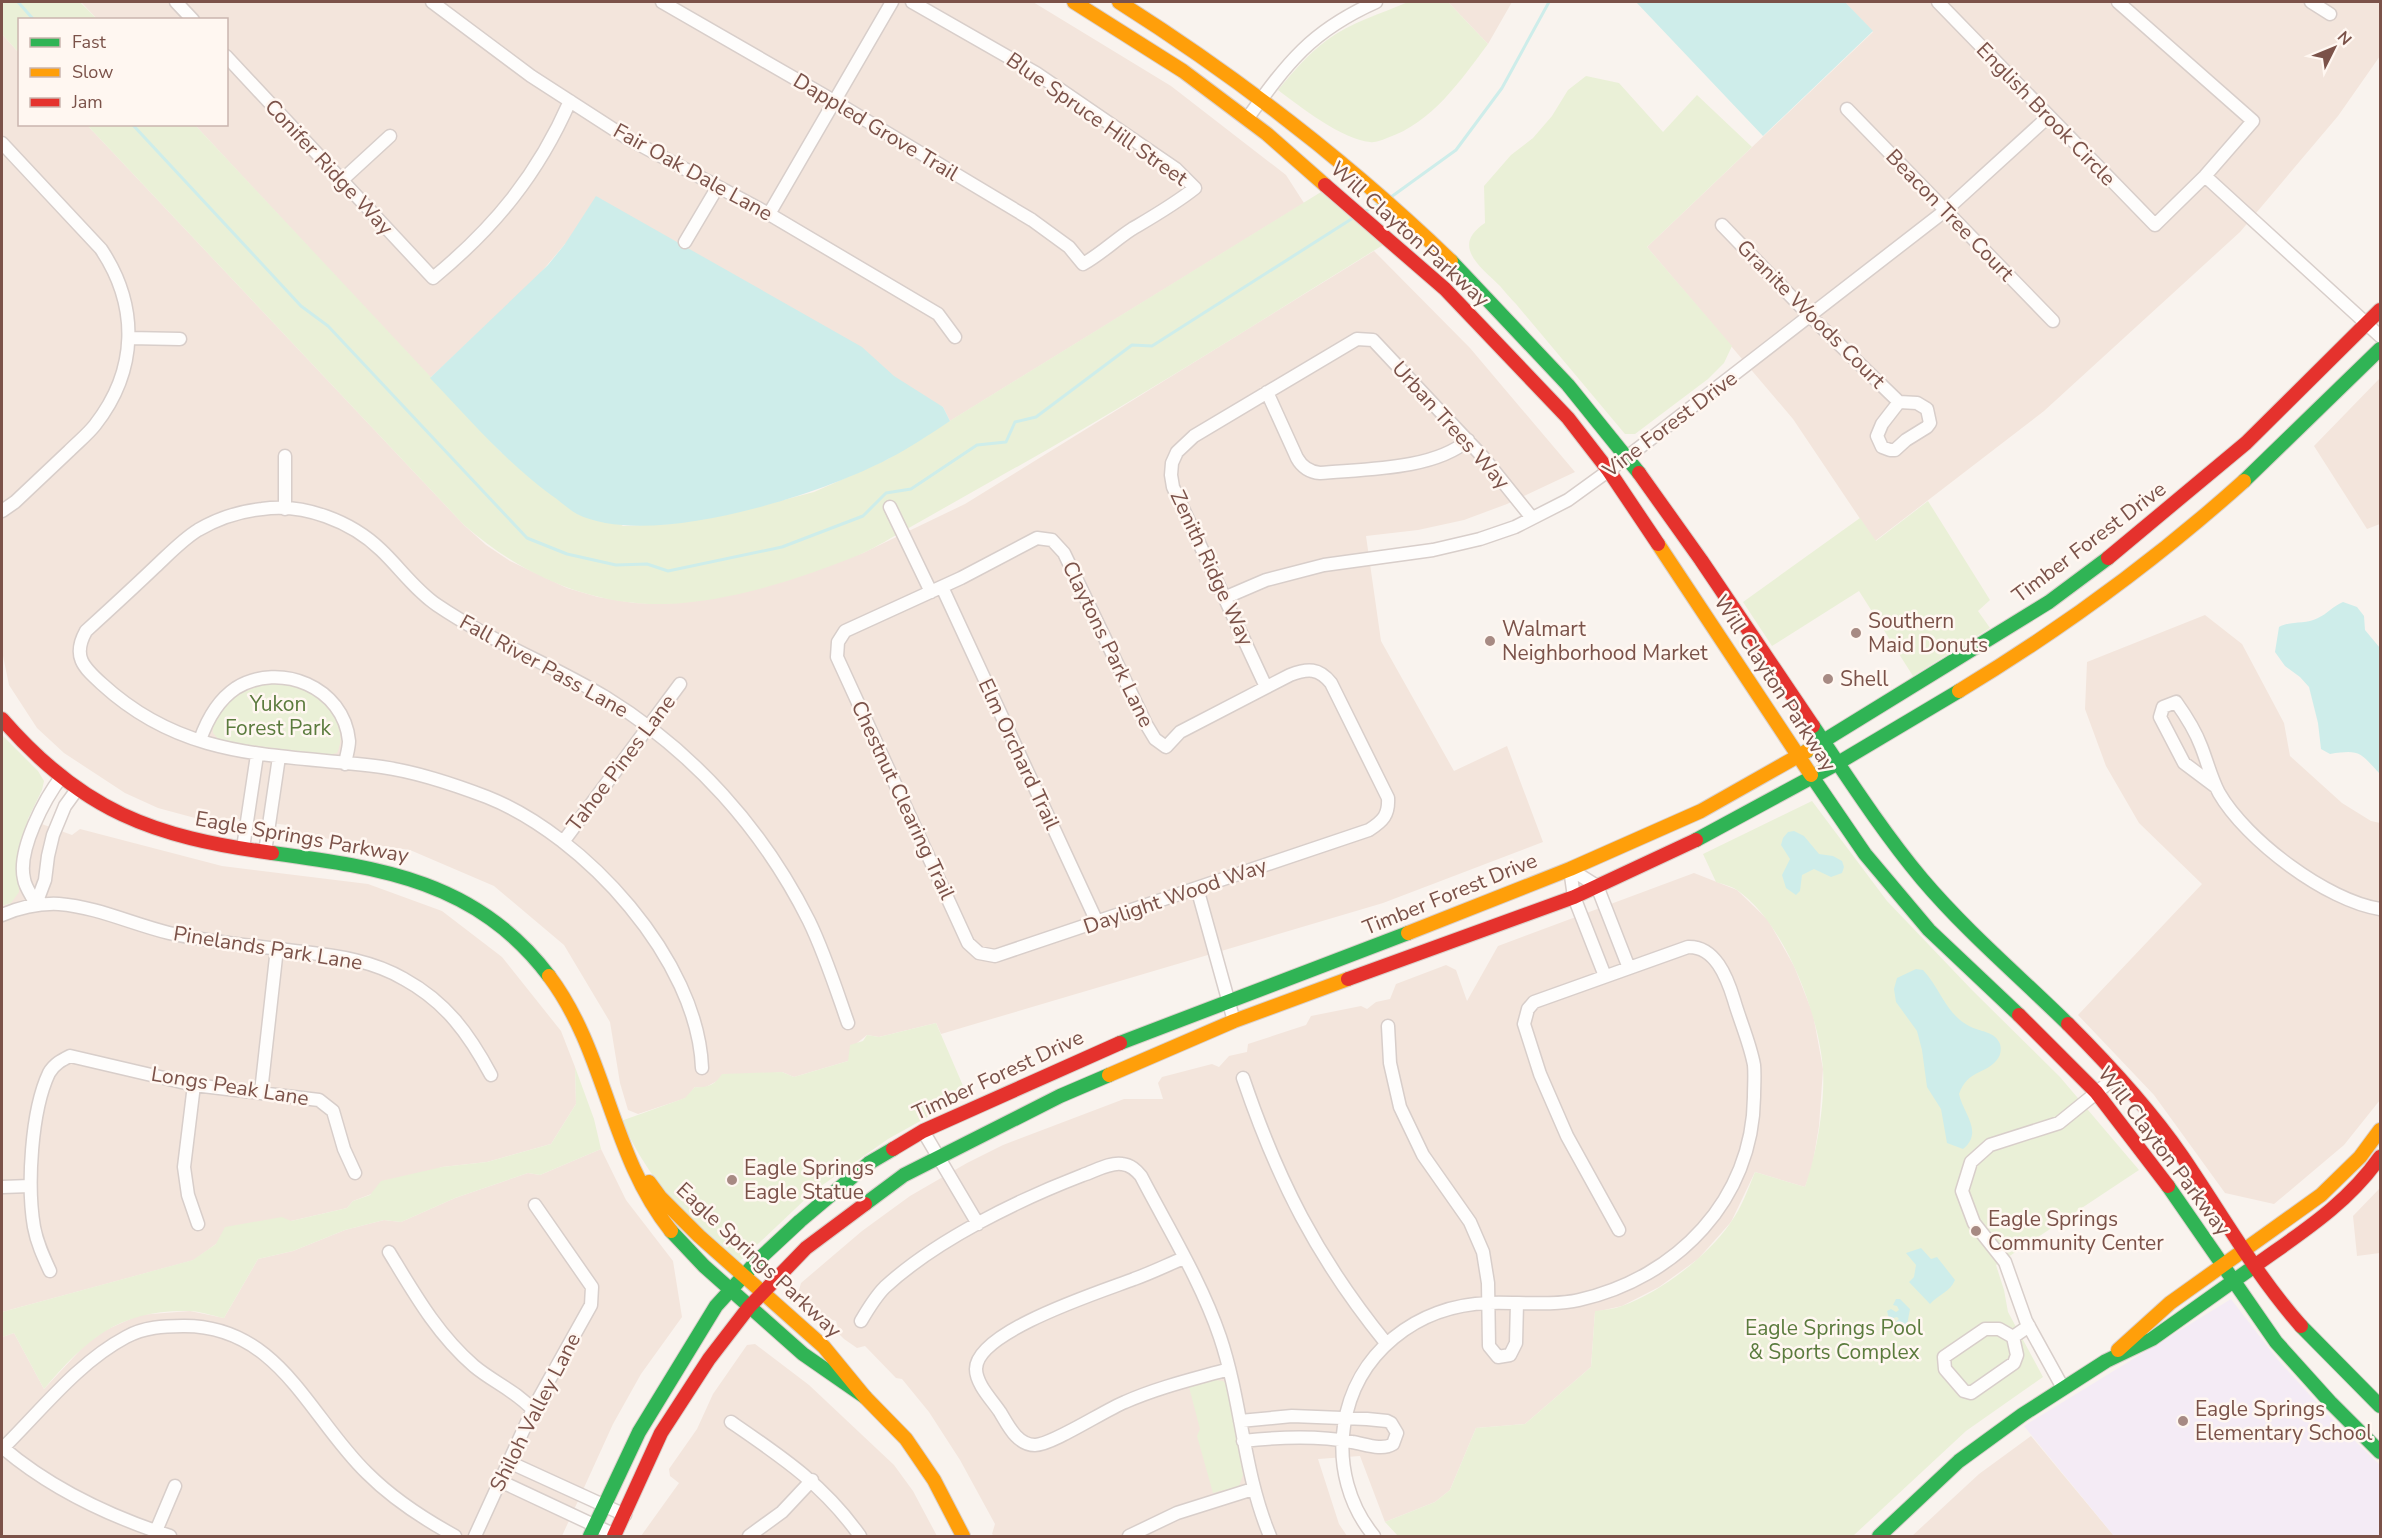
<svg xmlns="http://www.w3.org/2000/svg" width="2382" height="1538" font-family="'Nunito Sans',sans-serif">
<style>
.residential{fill:#f3e5dc}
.education{fill:#f4ebf5}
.green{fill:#eaf0d7}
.water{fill:#ceedea}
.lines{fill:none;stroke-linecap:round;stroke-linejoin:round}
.stream{stroke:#ceedea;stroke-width:3}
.street-casing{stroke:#d8ceca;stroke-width:15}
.fast-casing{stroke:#dad0cb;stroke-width:16}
.slow-casing{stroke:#dad0cb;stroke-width:16}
.jam-casing{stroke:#dad0cb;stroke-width:16}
.street{stroke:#fefdfc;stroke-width:12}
.fast{stroke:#30b455;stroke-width:14}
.slow{stroke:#ff9f0a;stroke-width:14}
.jam{stroke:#e5322d;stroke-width:14}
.poi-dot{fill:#a78a83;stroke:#fff7f1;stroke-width:2}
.labels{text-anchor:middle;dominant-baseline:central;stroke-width:5;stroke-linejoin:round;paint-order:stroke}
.street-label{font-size:21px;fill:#7b5249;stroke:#fff7f1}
.poi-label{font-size:21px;fill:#7b5249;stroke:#fff7f1;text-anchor:start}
.park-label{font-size:21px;fill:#5b7b3d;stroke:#fff7f1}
</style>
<rect width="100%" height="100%" fill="#f9f3ee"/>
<path class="residential" d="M81,2H1033L1171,86L1286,175L1304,203L950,421L943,407L565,244L532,283L430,378L195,125L226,124V20L97,19Z
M1448,2H1512L1488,44Z
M1845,2H2380V56L2338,116L2240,232L2044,411L1875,541L1793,419L1647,247L1873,32Z
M2,34L19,53L20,124L87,125L464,525L486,545L510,561L567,588L598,597L634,603L664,604L716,598L796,577L863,553L965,504L1374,251L1470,348L1575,472L1507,504L1464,520L1418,530L1366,536L1381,641L1454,771L1507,746L1543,842L1383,903L941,1034L936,1023L879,1037L867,1035L856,1044L848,1061L794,1077L782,1072L719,1080L704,1088L695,1087L686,1098L638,1114L628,1110L620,1083L610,1022L564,945L494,886L410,850L294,834L287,825L230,818L221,825L158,808L125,793L64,753L37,728L9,685L2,651Z
M2380,378V524L2367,529L2314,446Z
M2205,615L2242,644L2284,723L2290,756L2342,803L2371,821L2380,823V1100L2344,1145L2274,1204L2225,1193L2154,1095L2078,1015L2202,884L2139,823L2106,766L2085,709L2087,662Z
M28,819L72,835L80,829L222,866L368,884L442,911L502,957L561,1031L575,1067L576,1104L551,1144L487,1162L442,1167L353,1201L347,1208L291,1221L216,1244L194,1260L2,1312V906L11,903Z
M1694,873L1737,890L1768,920L1794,966L1813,1014L1823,1069L1819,1126L1812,1168L1805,1187L1755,1172L1731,1222L1698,1259L1659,1287L1622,1306L1595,1312L1591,1367L1525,1424L1476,1428L1450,1490L1435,1502L1385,1522L1360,1456L1318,1459L1339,1524L1347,1536H994L992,1534L995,1524L960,1460L929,1412L902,1379L896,1378L865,1346L857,1348L844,1339L840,1335L836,1321L824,1317L799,1290L801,1283L862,1231L910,1196L967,1163L1003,1145L1124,1099H1163L1158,1083L1162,1077L1212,1064L1219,1067L1229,1056L1247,1052L1248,1044L1306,1025L1311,1016L1361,1006L1367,1009L1376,1002L1390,999L1396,984L1446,965L1456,970L1467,1001L1498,946Z
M601,1149L626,1200L673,1261L682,1317L641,1374L613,1424L562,1536H2V1337L14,1333L44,1389L86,1344L106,1330L139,1315L190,1311L224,1318L258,1259L293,1251L345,1230L384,1220L401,1222L455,1198L528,1173L540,1175Z
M2380,1188V1253L2357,1256L2353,1216Z
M755,1344L809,1385L894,1465L913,1491L937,1536H641L679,1483L670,1476L669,1469L697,1429L713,1394L747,1345Z
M2031,1436L2114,1536H1912L1979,1474Z"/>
<path class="education" d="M2231,1299L2278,1360L2330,1417L2380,1465V1536H2114L2024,1426Z"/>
<path class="green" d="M2,2H80L97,19L20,20L19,53L2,34Z
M1408,2H1448L1488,44C1461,80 1432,123 1387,138C1382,140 1375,143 1370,142C1343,140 1299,106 1278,90C1293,72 1308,54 1327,40C1351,22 1381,14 1408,2Z
M1586,76L1619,83L1663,132L1697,95L1752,147L1647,247L1732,346L1724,363L1708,379L1635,434H1625L1516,304C1510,298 1505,292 1500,286C1481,267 1450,246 1485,223L1484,186L1511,155L1533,138L1552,116L1568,90Z
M87,125H195L501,452L623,526L670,524L741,511L814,492L888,459L1321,192L1383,245C1255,324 1129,405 997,478C967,495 937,512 907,529C892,537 877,547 861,554C803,578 730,602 666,604C590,606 520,574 464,525Z
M1928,501L1990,600L1978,611L1990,628L1913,676L1859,591L1772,646L1743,602L1860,518L1876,541Z
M273,683C280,683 287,683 293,684C320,691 351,724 337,753L328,755L220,741L213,733C211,703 248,687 273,683Z
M2,735L38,771L44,781L42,790L28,819L18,860L19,892L11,903L2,906Z
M1812,801L1887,901L1972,990L2060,1077L2139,1170L1996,1265L2004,1290L2008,1312L2043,1377L1966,1431L1853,1536H1398L1385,1522L1435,1502L1450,1490L1476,1428L1525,1424L1591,1367L1595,1311C1604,1310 1614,1309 1622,1306C1661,1292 1708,1256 1731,1222C1742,1207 1748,1189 1755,1172L1805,1187C1817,1153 1825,1104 1823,1069C1819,1014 1784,922 1737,890C1731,886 1722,884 1716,882L1703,854Z
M936,1023L967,1095L888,1139L814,1191L740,1261L735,1260C707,1234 676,1208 654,1177C641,1159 631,1140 621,1121L685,1098L695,1087C707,1088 715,1085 722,1074L782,1072L794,1077L848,1061L850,1045L863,1041L867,1035L879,1037Z
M575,1067L594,1119L601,1149L540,1175L528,1173L455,1198L401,1222L384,1220L345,1230L293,1251L258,1259L224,1318C213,1316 200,1311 188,1311C118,1310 87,1339 44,1389L14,1333L2,1337V1312L193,1260L216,1244L225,1227L282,1217L291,1221L347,1208L353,1201L370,1195L381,1181L442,1167L487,1162L551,1144L576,1104Z
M1215,1380L1223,1381L1228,1386L1243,1475L1239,1486L1213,1493L1197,1436L1200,1429L1189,1387Z"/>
<path class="water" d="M1636,2H1845L1873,31L1763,136Z
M596,196L862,347L894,376L943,407L950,421C930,434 910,448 888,459C820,495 649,550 577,514C568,509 560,501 551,495C506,462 469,419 430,378L548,265L565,244Z
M2343,602L2357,607L2364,616L2365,630L2380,648V774C2360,753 2361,749 2330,754L2321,749L2318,723L2309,687L2300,677L2285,666L2275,652L2279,627C2293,620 2305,625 2318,618C2327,614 2333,606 2343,602Z
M1794,831L1804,836L1819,854L1833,856L1842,861L1844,867L1842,873L1831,877L1814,869L1802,875L1800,891L1796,895L1786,888L1782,875L1790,859L1781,845L1783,838L1788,832Z
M1916,969L1923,970C1940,988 1946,1014 1969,1026C1980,1032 1995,1031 2000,1044C2002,1050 2000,1057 1996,1061C1983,1075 1968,1070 1959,1094C1963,1113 1984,1132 1963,1149L1947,1143L1941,1109L1927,1087L1922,1050L1917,1031L1896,1002L1894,989L1897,978Z
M1921,1248L1931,1259L1937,1257L1955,1280C1950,1292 1939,1294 1930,1304L1909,1282L1914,1277L1916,1265L1906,1253Z
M1896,1299H1900L1910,1309L1907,1325L1901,1333L1894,1334L1891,1330V1326L1899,1319L1897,1317L1889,1319L1887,1311L1891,1309L1896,1312L1899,1310L1897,1306L1893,1305Z"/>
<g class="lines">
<path class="stream" d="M18,2L34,20
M132,124L301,306L328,326L527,538L567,554L616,565L647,564L668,571L782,547L863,516L886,493L911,489L977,445L1006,442L1015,422L1036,417L1132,345L1152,346L1353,218
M1391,197L1456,150L1502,88L1549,2
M1364,212L1380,203"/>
<defs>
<path id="street" d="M176,2L193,20
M432,2L531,76L627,138L769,214L938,314L955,337
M662,2L827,97L1032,220L1069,247L1083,264C1101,254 1115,240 1132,229C1154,216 1175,204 1195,188L1176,169L1036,73L912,2
M1938,2L2155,225L2205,176L2253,121L2118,2
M2311,2L2330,14
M226,56L433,278C495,227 538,174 570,101
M1847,109L2053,321
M1247,119C1288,62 1311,31 1376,2
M2,143L101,249C139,306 138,370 95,425C88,434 78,442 69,451C51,468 33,485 15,502L2,511
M2205,176L2380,336
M341,181L390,136
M769,214L892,2
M1722,225L1810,316L1899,402L1917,403L1927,409L1930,423L1927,427L1906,440L1895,450H1890L1882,447L1877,436L1882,424L1899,402
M685,242L717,188
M129,338L180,339
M1267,392L1297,458C1302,467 1309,472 1320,473C1363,469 1434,470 1468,440
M890,507L931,592
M285,509V456
M1037,538L1052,540L1064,553L1146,724L1155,739L1166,747L1180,732L1290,675C1308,668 1319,668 1331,683L1388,798C1389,815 1383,821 1369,830L995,956L979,953L968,943L837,657L838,642L845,631L961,578Z
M942,587L1097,922
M1224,598L1266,580L1324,565L1433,550L1480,539L1515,527L1568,500L1626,458L1946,210L2048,117
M1266,687L1173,487L1171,475L1172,463L1177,452L1194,436L1357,339L1373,340L1483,457L1532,518
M200,740C207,720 218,700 236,688C280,661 344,687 349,741C349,748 346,757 345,764
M2216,787L2184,763L2160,717L2163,707L2176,702C2186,716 2195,730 2201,746C2207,761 2211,778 2219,793C2246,840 2327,901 2380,909
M563,842L680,684
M243,848L257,755
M265,852L279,757
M1570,869L1597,886L1629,968
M1570,869L1574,897L1605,976
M1197,888L1234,1021
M36,904C32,896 25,887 24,879C17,850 45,798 62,776
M36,904L45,880L48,856L53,835L65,806L78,788
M2,915C21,907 38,903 59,904C97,907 132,924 169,933C213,943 259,946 304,952C339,956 373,961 404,979C446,1002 469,1034 491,1075
M1388,1026L1390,1063L1400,1107L1423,1155L1470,1222L1483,1252L1488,1283L1489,1346L1498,1357L1510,1355L1516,1343L1517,1303
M702,1068C698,960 585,836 487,797C453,784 418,772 382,767C277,753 187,762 102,684C83,667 72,656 86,631C109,610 132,589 155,567C169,554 182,540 198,530C217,519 241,511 262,509C304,503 351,521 381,550C400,568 415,590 437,605C490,641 550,664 605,697C693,751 763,829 809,921C825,954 836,989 848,1023
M1243,1078C1278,1181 1317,1258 1386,1343
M194,1085L184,1167L188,1195L198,1224
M261,1092L277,948
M923,1131L978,1224
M2,1187L30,1186
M389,1252C414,1293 437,1334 474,1366C493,1382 516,1391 533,1410
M1184,1258C1167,1265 1151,1273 1134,1279C1103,1291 976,1331 976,1369C976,1384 992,1400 1000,1412C1008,1425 1017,1445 1035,1445C1052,1445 1105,1410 1125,1402C1159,1387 1194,1379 1229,1369
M50,1271C43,1256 37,1243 34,1227C27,1186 31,1111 49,1073C54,1064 62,1060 70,1056L194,1085L319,1100L333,1111L344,1149L355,1173
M861,1321C868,1309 875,1297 885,1287C936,1240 1018,1200 1083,1175C1095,1171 1110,1162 1122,1164C1131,1165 1136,1170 1141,1176C1168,1228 1201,1281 1220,1337C1242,1402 1243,1472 1270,1536
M2013,1337L2017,1355L2014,1363L1971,1393L1964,1391L1945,1369L1944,1357L1985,1329H1999L2013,1337L2029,1326
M2063,1388L2026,1321L2005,1262L1974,1223L1962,1191L1971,1162L1990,1145L2059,1123L2117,1076
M1240,1421L1292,1416L1367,1419L1387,1421L1391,1423L1397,1433L1393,1444C1382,1451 1365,1444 1352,1442C1316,1435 1279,1437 1243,1441
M731,1422C782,1457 824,1485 860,1536
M2,1446H5C43,1408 79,1362 126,1337C144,1327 164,1326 183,1326C279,1325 309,1417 367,1473C393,1499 422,1518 455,1536
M2,1447C51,1489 109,1516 170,1536
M509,1462L625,1515
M500,1481L615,1535
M156,1531L175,1486
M475,1536L533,1409L591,1305L592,1287L535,1205
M749,1536L782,1512L812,1480
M1129,1536L1177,1513L1253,1489
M1374,1536C1349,1506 1338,1465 1344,1426C1355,1353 1417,1305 1489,1303C1516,1302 1553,1306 1579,1300C1677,1278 1753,1199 1754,1097C1754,1086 1755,1075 1754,1065C1750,1043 1740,1021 1734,1000C1727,977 1715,946 1688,947L1534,1002L1528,1009L1524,1024L1540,1074L1567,1136L1619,1230"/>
<path id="fast" d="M1451,261L1568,385L1639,473
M2244,481L2380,349
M1813,726C1848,778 1882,831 1922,879C1966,931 2019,976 2068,1024
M1807,751L2049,602L2108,558
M1811,775L1865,854L1929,930L2019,1015
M1696,840L1838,763L1959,691
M272,853C382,868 477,881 549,976
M1120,1043L1408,933
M2168,1186L2276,1342L2330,1402L2380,1452
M865,1204L904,1175L1060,1096L1109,1075
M671,1231L704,1266L803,1354L865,1397
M2301,1326L2380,1406
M590,1536L639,1432L716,1306L758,1260L800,1221L869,1163L893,1149
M1879,1536L1959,1461L2022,1415L2106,1361L2152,1339L2256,1265"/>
<path id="slow" d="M1074,2L1183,71L1267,134L1325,185
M1119,2C1239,78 1349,163 1451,261
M1658,544L1811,775
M1959,691C2060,630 2156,560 2244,481
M1408,933L1570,869L1701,811L1807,751
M549,976C607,1053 610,1155 671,1231
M1109,1075L1234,1021L1348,979
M649,1182L660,1197L699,1236L824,1347L865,1397L906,1439L934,1480L963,1536
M2118,1350L2170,1303L2321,1195L2360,1157L2380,1130"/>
<path id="jam" d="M1325,185L1445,289L1568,418L1609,471L1658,544
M1639,473L1701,560L1813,726
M2108,558L2246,443L2380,310
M2,719C82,811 153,837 272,853
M1348,979L1574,897L1696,840
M2019,1015L2096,1092L2168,1186
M2068,1024C2109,1065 2149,1108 2182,1156C2221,1213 2255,1274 2301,1326
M893,1149L923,1131L1120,1043
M2256,1265C2302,1232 2347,1204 2380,1157
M614,1536L661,1433L709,1359L749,1307L806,1248L865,1204"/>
</defs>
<use href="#street" class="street-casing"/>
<use href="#fast" class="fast-casing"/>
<use href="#slow" class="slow-casing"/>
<use href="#jam" class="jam-casing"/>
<use href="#street" class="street"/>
<use href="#fast" class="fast"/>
<use href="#slow" class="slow"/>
<use href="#jam" class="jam"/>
</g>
<g class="poi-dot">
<circle cx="1856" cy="633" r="6"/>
<circle cx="1490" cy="641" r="6"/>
<circle cx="1828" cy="679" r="6"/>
<circle cx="732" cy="1180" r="6"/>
<circle cx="1976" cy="1231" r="6"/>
<circle cx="2183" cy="1421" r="6"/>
</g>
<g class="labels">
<g class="street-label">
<text transform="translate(2046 114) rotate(46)">English Brook Circle</text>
<text transform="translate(1097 119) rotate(35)">Blue Spruce Hill Street</text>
<text transform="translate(876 127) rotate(31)">Dappled Grove Trail</text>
<text transform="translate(329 167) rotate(47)">Conifer Ridge Way</text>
<text transform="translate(693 172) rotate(29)">Fair Oak Dale Lane</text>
<text transform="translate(1950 215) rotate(46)">Beacon Tree Court</text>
<text transform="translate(1410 234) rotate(42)">Will Clayton Parkway</text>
<text transform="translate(1811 314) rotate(45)">Granite Woods Court</text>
<text transform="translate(1670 424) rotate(-37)">Vine Forest Drive</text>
<text transform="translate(1451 425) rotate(48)">Urban Trees Way</text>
<text transform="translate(2089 542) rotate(-37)">Timber Forest Drive</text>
<text transform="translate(1212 568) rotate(65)">Zenith Ridge Way</text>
<text transform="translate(1108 644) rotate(64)">Claytons Park Lane</text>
<text transform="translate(544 666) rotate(29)">Fall River Pass Lane</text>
<text transform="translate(1775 683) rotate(57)">Will Clayton Parkway</text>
<text transform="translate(1019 754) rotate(65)">Elm Orchard Trail</text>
<text transform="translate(621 763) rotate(-53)">Tahoe Pines Lane</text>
<text transform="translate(903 800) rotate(65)">Chestnut Clearing Trail</text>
<text transform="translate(302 837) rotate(10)">Eagle Springs Parkway</text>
<text transform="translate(1450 894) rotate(-22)">Timber Forest Drive</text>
<text transform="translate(1175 896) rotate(-19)">Daylight Wood Way</text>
<text transform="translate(268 948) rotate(9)">Pinelands Park Lane</text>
<text transform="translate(998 1075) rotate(-25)">Timber Forest Drive</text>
<text transform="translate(230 1086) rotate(9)">Longs Peak Lane</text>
<text transform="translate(2164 1151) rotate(53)">Will Clayton Parkway</text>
<text transform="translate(759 1260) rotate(43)">Eagle Springs Parkway</text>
<text transform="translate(535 1412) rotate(-63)">Shiloh Valley Lane</text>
</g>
<g class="poi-label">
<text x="1868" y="621">Southern<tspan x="1868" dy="24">Maid Donuts</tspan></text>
<text x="1502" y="629">Walmart<tspan x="1502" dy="24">Neighborhood Market</tspan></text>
<text x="1840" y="679">Shell</text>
<text x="744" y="1168">Eagle Springs<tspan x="744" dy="24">Eagle Statue</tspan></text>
<text x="1988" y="1219">Eagle Springs<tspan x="1988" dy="24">Community Center</tspan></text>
<text x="2195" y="1409">Eagle Springs<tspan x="2195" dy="24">Elementary School</tspan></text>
</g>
<g class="park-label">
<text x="278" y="704">Yukon<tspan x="278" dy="24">Forest Park</tspan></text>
<text x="1834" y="1328">Eagle Springs Pool<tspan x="1834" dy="24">&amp; Sports Complex</tspan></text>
</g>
</g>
<rect width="2382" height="1538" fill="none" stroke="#7b5249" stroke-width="6"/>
<rect x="18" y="18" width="210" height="108" fill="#fff7f1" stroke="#cab5ae" stroke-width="1.5"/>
<rect x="30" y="38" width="30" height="9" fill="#30b455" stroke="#cab5ae" stroke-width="1.5"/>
<text x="72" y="48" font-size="18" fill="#7b5249">Fast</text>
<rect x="30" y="68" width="30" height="9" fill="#ff9f0a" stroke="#cab5ae" stroke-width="1.5"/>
<text x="72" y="78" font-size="18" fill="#7b5249">Slow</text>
<rect x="30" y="98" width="30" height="9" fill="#e5322d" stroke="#cab5ae" stroke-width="1.5"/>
<text x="72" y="108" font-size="18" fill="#7b5249">Jam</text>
<g transform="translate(2334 48) rotate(47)" stroke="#fff7f1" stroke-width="4.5" paint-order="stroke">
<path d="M0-4.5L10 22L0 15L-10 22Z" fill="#7b5249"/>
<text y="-9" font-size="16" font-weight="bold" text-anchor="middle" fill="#7b5249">N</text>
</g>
</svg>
